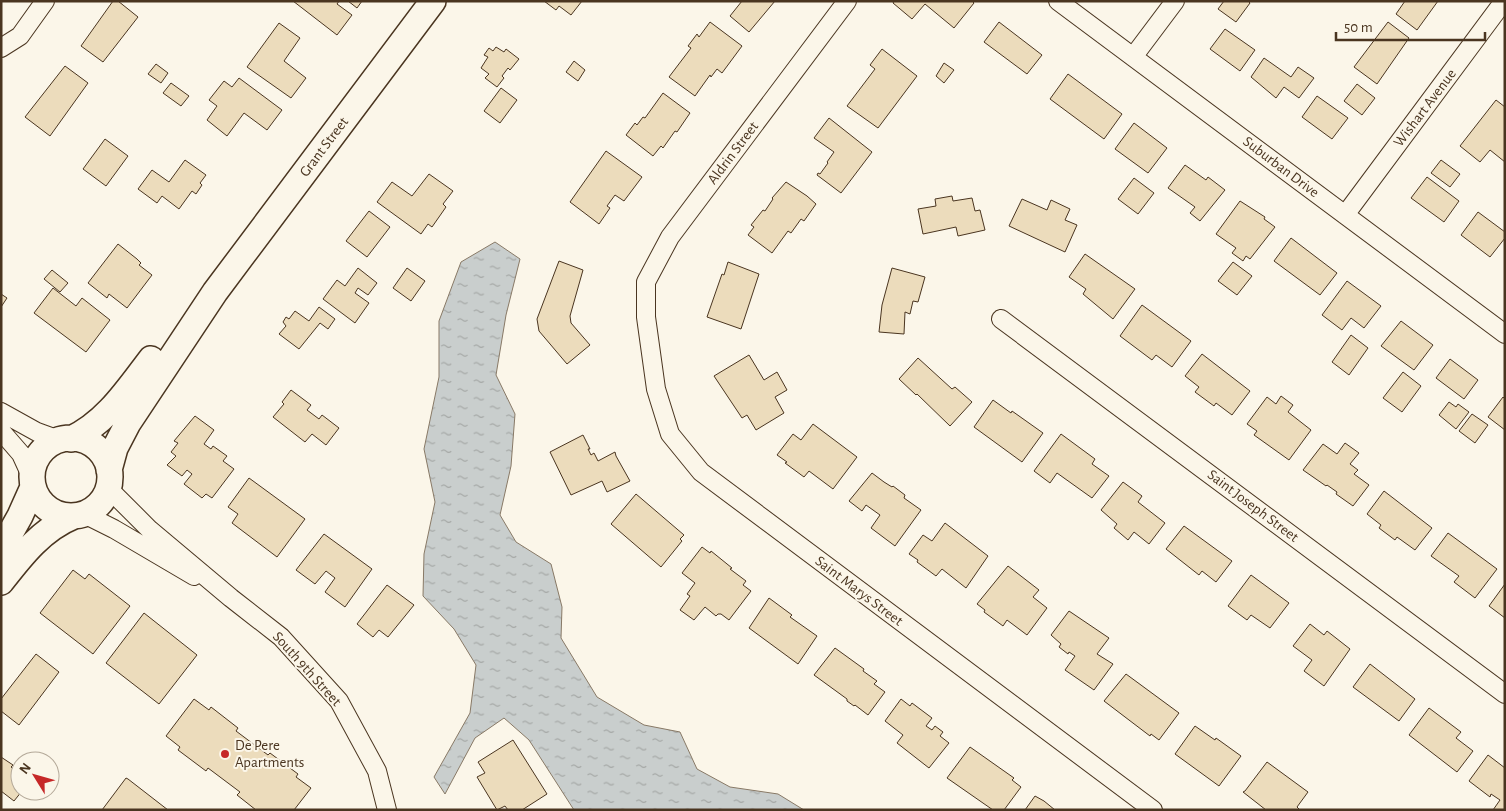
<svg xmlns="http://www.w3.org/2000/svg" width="1506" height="811" font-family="'Alegreya Sans',sans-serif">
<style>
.water{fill:url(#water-ripples);stroke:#887966}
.building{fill:#ecdcbc;stroke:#4a3520}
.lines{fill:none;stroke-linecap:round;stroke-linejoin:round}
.street-casing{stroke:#4a3520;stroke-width:20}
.secondary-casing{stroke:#4a3520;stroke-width:28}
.street{stroke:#fbf6e9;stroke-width:18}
.secondary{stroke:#fbf6e9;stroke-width:25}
.poi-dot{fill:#c62828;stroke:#fbf6e9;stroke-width:2}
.labels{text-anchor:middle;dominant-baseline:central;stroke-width:4;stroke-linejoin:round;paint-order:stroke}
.street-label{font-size:15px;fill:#4a3520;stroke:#fbf6e9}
.poi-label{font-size:15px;fill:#4a3520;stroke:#fbf6e9;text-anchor:start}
</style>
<defs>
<pattern id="water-ripples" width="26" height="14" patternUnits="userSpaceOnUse" patternTransform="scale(1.25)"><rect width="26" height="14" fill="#c9cecd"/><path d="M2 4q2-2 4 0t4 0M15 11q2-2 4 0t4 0" fill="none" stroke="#a5a8a6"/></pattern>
</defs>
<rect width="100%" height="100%" fill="#fbf6e9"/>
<path class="water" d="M495,242L520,259L506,315L496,375L515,414L511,466L500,515L516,542L551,564L562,607L561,638L597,697L644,725L680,732L697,769L730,787L778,794L804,810H574L529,740L504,718L475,738L445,794L434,777L470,713L476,665L454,629L423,596L424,554L435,502L424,449L439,377V321L461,262Z"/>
<path class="building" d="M113,1H118L138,17L103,62L81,46Z
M293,1H339L337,4L352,15L337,35Z
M348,1H362L357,8Z
M544,1H582L571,15L559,6L556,10Z
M742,1H775L749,32L730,16Z
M894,1H972L974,3L954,28L925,4L912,19L893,3Z
M1224,1H1248L1250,3L1236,22L1218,9Z
M1405,1H1438L1417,30L1396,14Z
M710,22L742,46L722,73L717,69L711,77L710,75L695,96L669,77L691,48L688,46L697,34L699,37Z
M999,22L1042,55L1027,74L984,42Z
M1388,22L1409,38L1377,84L1354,67Z
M279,23L300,38L284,61L306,78L291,98L247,67Z
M1225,29L1255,50L1240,71L1210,49Z
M496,47L504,52L506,49L519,59L510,70L508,68L502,76L504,78L497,87L485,78L489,74L481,68L488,57L484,55L489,48L493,51Z
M882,49L917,76L878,128L847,106L875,69L870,65Z
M1264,58L1291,77L1298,67L1314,78L1299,98L1284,87L1276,98L1251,77Z
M574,61L585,70L578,81L566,72Z
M944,63L954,70L944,83L936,76Z
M156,64L168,73L161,83L148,74Z
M65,66L88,83L50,136L25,117Z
M1068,74L1122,114L1104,139L1050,99Z
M239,78L282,110L267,130L244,113L227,136L207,120L217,106L209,100L224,81L232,87Z
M171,83L189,96L181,106L163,93Z
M1357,84L1375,98L1362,115L1344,101Z
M501,88L517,100L500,123L484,111Z
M663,93L690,113L677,132L675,131L663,148L661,146L653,156L626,135L635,123L637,125L643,117L645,118Z
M1317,96L1348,118L1332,139L1302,117Z
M1496,100L1505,107V162L1490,150L1480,162L1460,146Z
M829,118L872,152L841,193L817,175L818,173L820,174L828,163L827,162L834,152L814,138Z
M1134,123L1167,148L1148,173L1115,149Z
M105,139L128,156L106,186L83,169Z
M606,151L642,177L624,201L615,195L607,206L610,208L599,224L570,202Z
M185,160L206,175L200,183L202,185L196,194L192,191L179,209L162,196L157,203L138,189L152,170L169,182Z
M1441,160L1460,174L1450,187L1431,173Z
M1185,165L1206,180L1208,177L1225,190L1200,221L1190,213L1195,207L1168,188Z
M429,174L453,191L443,204L446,207L432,227L428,224L421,234L377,202L392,182L412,196Z
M1427,177L1459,201L1444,222L1411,198Z
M1134,178L1154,193L1138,214L1118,199Z
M786,182L807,196L816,204L804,221L801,219L791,233L788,231L772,253L748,235L754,227L751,225L763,210L765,211L773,199L772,198Z
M952,196L953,201L972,198L975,211L980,210L985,230L958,236L956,227L923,234L918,209L936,206L935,199Z
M1022,199L1047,210L1051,200L1070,209L1065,220L1077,225L1065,252L1009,226Z
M1240,201L1265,217L1264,219L1275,227L1250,259L1246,256L1243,261L1232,253L1236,248L1216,234Z
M369,211L390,227L367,257L346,241Z
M1478,212L1505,232V238L1490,257L1461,235Z
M1291,238L1337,273L1320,295L1274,261Z
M118,244L137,259L141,263L139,265L152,275L127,308L109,294L107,298L88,283Z
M1085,254L1135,289L1113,319L1083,294L1086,289L1069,277Z
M559,261L583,270L570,316L571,323L590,345L567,364L539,331L537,319Z
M728,262L759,274L741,329L707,317L722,274L724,275Z
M1233,262L1252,276L1237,295L1218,281Z
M358,268L377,283L368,295L358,288L355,293L369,303L355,323L323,299L337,280L345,286Z
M407,268L425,281L411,301L393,288Z
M892,268L925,277L918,302L913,301L910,314L905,312L904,334L879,332L882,305Z
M52,270L68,283L60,292L44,279Z
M1347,281L1381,306L1364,328L1351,318L1342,330L1322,315Z
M53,288L76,306L82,298L110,320L86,352L34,313Z
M1,294L7,298L1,307Z
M1142,305L1191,341L1172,367L1156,355L1152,360L1120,336Z
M319,307L335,319L328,329L320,323L299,349L279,334L286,326L283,322L286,317L289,319L295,311L309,321Z
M1401,321L1433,345L1414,370L1381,346Z
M1351,335L1368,348L1349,375L1332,362Z
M1202,354L1250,391L1232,415L1216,403L1214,406L1195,392L1199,387L1185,376Z
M749,355L764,380L777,372L787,390L775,397L784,413L756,430L747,415L742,418L714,376Z
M918,358L952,389L955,387L972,402L950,426L917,394L916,395L899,379Z
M1450,359L1478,380L1464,399L1436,378Z
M1403,372L1421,386L1402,412L1383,398Z
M291,390L311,405L307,410L319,419L322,415L339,428L326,445L312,434L305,442L273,417L284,404L282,402Z
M1281,396L1293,405L1288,412L1311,430L1289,460L1254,435L1257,431L1247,424L1267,397L1276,404Z
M1503,397L1505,399V430L1488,417Z
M993,400L1011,413L1012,411L1043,433L1022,462L974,427Z
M1449,402L1456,407L1458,404L1469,412L1456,429L1439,415Z
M1472,414L1488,425L1475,443L1459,431Z
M195,416L214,430L204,444L211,449L213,446L227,456L223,461L234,469L212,498L206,494L202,498L184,484L192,474L187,470L182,476L167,465L176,456L171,452L178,443L174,441Z
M813,424L857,457L833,489L809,471L804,477L785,463L787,462L777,455L793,434L801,440Z
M1061,434L1095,459L1092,464L1109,476L1092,498L1057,473L1050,483L1034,471Z
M583,435L590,449H588L591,455L594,453L598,461L615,452L616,456L630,481L607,492L602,481L571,495L550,452Z
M1345,443L1359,453L1350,464L1358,470L1354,474L1369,485L1353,506L1336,494L1337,492L1327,485L1326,486L1303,470L1323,444L1337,454Z
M872,473L884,482L892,487L893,486L905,495L904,498L921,510L895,546L871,528L880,515L866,505L862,511L849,501Z
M249,478L305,519L277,557L232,523L238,514L228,507Z
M1123,482L1142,496L1138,502L1165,523L1149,544L1134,532L1128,540L1114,528L1117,524L1101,510Z
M1384,491L1432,528L1415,550L1397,537L1395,540L1379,528L1381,525L1367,514Z
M636,494L684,535L680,539L682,541L661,567L611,524Z
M945,523L988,556L966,588L942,569L936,576L917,562L918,560L909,554L923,535L932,541Z
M1184,526L1232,561L1216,582L1202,571L1199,575L1166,549Z
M1448,533L1497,569L1475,598L1454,582L1459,576L1431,556Z
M324,534L372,569L345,607L325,592L335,578L326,571L315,584L296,570Z
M702,547L710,553L711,551L732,568L730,569L746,581L743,585L751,591L729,620L721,614H718L716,616L705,607L694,620L680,610L690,596L687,594L695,583L682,573Z
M1008,566L1039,590L1033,597L1047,608L1027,635L1007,620L1003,626L984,612L985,610L977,604Z
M73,570L85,579L89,574L130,606L93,654L40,613Z
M1251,575L1289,603L1270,628L1251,615L1247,620L1228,606Z
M1505,584V618L1489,606Z
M387,585L414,605L388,637L379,630L373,637L357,624Z
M769,598L792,615L790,617L817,636L798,664L749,628Z
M1069,611L1109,638L1097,654L1113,664L1094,690L1065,670L1075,656L1069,652L1068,654L1059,647L1061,644L1051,635Z
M144,613L197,655L159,704L106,663Z
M1310,624L1324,635L1327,631L1350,649L1324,686L1304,671L1312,660L1293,646Z
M835,648L864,669L863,671L877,681L874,684L885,692L868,715L855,705L854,706L847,701V699L814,675Z
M36,654L59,672L19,725L1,711V699Z
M1370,664L1415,699L1399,721L1353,687Z
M1126,674L1179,713L1159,740L1151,734L1150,736L1104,701Z
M194,699L209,710L211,707L238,728L236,731L268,755L270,753L298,774L296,777L311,788L294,810H256L237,795L240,792L208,768L206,771L178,750L180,747L166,736Z
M901,699L910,706L912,703L932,718L926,726L932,730L935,726L943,732L940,736L949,743L929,768L897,743L903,735L885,721Z
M1429,708L1461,732L1456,738L1473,751L1457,772L1409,735Z
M1195,726L1215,740L1216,738L1241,756L1219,786L1175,754Z
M513,740L547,794L522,810H508L505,806L497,810L477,777L485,773L478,762Z
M970,747L1014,778L1012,780L1021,787L1004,810H993L947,778Z
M1488,755L1505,768V810H1493L1500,800L1491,794L1490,797L1469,781Z
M1,757L13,765L11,767L20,774V791H22L14,801L1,791Z
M1267,762L1308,792L1297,807L1300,810H1266L1243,792L1245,791Z
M126,778L128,779L168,810H102Z
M1035,796L1044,801L1055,810H1025Z"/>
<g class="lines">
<defs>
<path id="street" d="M847,1L670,237L646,282V317L656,389L670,434L701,472L1153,810
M1058,1L1505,334
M1,48L20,36L45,1
M1133,57L1175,1
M1345,215L1504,1
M1001,319L1505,694
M1,412L37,432L59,440
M1,431L21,454L32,478
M108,488L150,530L231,598L281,637L339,701L377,771L387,810
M84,514L114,529L194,576"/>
<path id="secondary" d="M32 477a39 39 0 1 1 78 0a39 39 0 1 1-78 0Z
M71,439C106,423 128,389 151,359
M109,470L115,448L128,423L215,292L433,1
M1,550L20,516L33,487
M1,582C22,555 42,529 74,516"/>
</defs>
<use href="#street" class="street-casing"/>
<use href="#secondary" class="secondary-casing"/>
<use href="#street" class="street"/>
<use href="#secondary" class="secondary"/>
</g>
<circle class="poi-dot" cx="225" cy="754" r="5"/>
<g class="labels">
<g class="street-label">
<text transform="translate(1425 108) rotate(-53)">Wishart Avenue</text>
<text transform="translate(324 147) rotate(-53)">Grant Street</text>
<text transform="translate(733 153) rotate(-53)">Aldrin Street</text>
<text transform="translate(1281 167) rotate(37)">Suburban Drive</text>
<text transform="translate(1253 506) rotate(37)">Saint Joseph Street</text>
<text transform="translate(859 591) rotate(37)">Saint Marys Street</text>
<text transform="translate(307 669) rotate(48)">South 9th Street</text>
</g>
<g class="poi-label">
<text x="235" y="745">De Pere<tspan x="235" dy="17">Apartments</tspan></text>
</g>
</g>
<rect width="1506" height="811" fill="none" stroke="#4a3520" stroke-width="5"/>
<g transform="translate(35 776) rotate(307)"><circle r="24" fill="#fbf6e9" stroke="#b4a999"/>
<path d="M0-4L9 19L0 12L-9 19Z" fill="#c62828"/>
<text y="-8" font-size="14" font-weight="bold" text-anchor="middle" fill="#4a3520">N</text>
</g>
<path d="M1336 32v8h149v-8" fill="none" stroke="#4a3520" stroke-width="2.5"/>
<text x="1344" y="32" font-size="15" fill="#4a3520" stroke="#fbf6e9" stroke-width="4" paint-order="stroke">50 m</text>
</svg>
